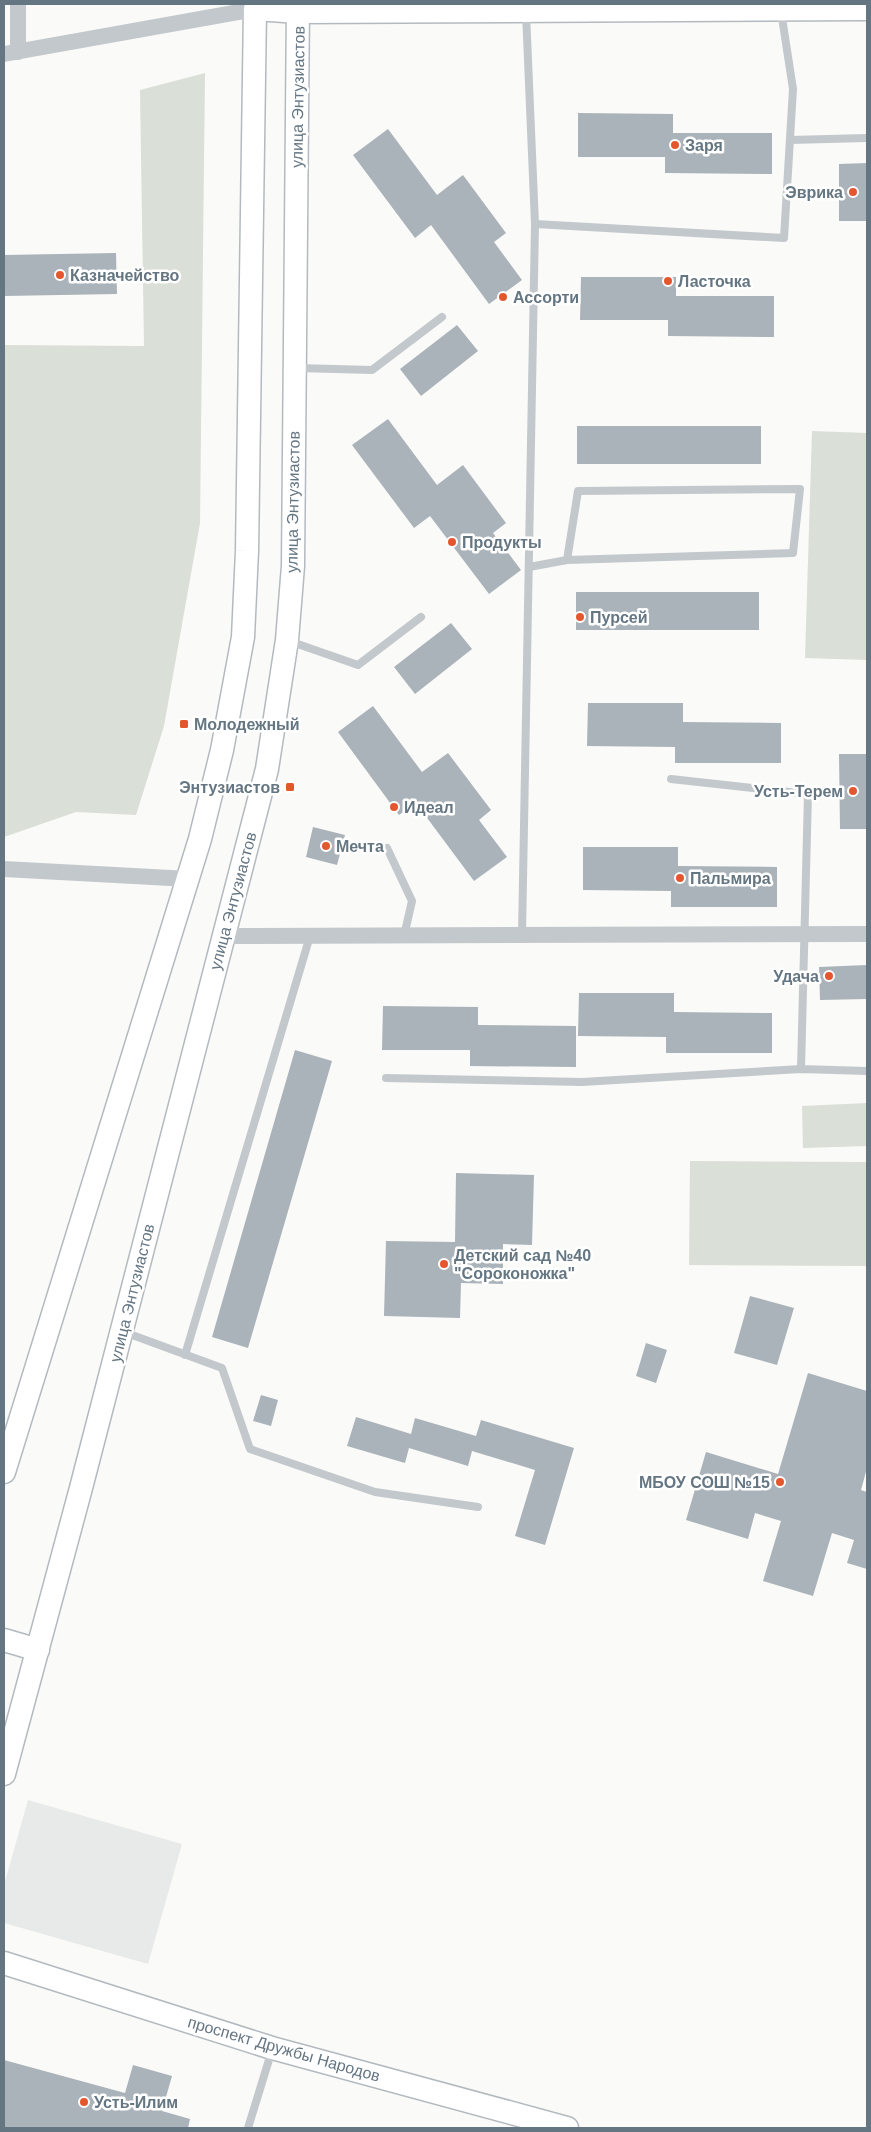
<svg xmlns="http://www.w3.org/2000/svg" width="871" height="2132" font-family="Arial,sans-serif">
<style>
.built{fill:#e8e9e9}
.green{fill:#dadfd7}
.building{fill:#aab3b9}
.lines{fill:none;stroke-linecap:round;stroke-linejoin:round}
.secondary-casing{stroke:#b3babf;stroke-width:25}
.lane{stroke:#c3c8cc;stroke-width:8}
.street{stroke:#c3c8cc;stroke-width:16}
.secondary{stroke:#fff;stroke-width:22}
.poi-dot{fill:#e4572e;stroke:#fff;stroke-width:2}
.labels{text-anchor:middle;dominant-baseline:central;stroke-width:5;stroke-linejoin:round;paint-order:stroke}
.street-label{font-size:16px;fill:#657683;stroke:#fff}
.poi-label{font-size:16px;font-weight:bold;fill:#657683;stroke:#fff;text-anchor:start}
</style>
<rect width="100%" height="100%" fill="#fafaf8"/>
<path class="built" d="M28,1800L182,1844L148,1964L4,1923V1885Z"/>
<path class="green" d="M205,73L200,523L164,726L136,815L76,812L4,837V345L144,346L140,90Z
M812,431L867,433V660L805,658Z
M867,1103V1146L803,1148L802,1106Z
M690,1161L867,1162V1266L689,1265Z"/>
<path class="building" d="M578,113L673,114V133H772V174L665,173V157H578Z
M388,129L437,195L463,175L506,233L494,242L522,280L489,304L431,225L415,238L353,155Z
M867,163V221H839V164Z
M116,253L117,294L4,296V255Z
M581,277H676V296H774V337L668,336V320H580Z
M457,325L478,351L421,396L400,369Z
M388,419L437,485L463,465L506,523L493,533L521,570L489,594L430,516L414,528L352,445Z
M577,426H761V464H577Z
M576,592H759V630H576Z
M451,623L472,649L415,694L394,667Z
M588,703H683V722L781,723V763H675V747L587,746Z
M373,706L422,772L448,753L491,810L479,820L507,857L474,881L416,803L399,815L338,732Z
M839,754H867V829H840Z
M313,827L345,835L337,865L306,857Z
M583,847H678V866L777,867V907H671V891L583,890Z
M867,965V999L820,1000L819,967Z
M579,993H674V1012L772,1013V1053H666V1037L578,1036Z
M383,1006L478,1007V1025L576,1026V1067L470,1066V1050H382Z
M295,1050L332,1061L248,1348L212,1337Z
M456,1173L534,1175L532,1245L503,1244V1284L461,1283L460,1318L384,1316L386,1241L455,1242Z
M750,1296L794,1308L777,1365L734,1353Z
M646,1343L667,1350L656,1383L636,1376Z
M808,1373L867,1391V1468L861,1490L867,1492V1569L847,1563L854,1540L832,1533L813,1596L763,1581L781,1521L755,1513L748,1539L686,1520L706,1452L778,1474Z
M261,1395L278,1400L271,1426L253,1421Z
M356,1417L411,1434L415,1418L476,1436L481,1420L574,1448L545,1545L515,1536L535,1470L472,1451L468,1466L409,1448L405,1463L347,1446Z
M4,2060L125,2093L133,2065L172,2076L162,2111L190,2119L188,2128H4Z"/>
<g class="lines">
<defs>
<path id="secondary" d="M255,9L299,12L867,9
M4,1472L200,839L222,750L243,637L247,551L255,9
M4,1640L38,1650
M4,1774L81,1488L267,769L287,640L293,566L298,4
M4,1963L272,2048L567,2128"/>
</defs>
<use href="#secondary" class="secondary-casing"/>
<path class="lane" d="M526,13L535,224
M790,140L867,138
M297,368L372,370L442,317
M529,567L567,560L578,491L800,489L793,553L567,560
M289,641L358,665L421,617
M387,848L412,901L404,936
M522,935L535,224L784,238L793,89L781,11
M801,1069L867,1071
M386,1078L582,1082L801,1069L808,794L671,779
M124,1332L222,1368L250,1449L375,1492L478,1507
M185,1355L310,936
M248,2128L272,2050"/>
<path class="street" d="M18,4V52
M4,54L255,9V4
M4,869L189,879
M224,936L867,934"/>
<use href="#secondary" class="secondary"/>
</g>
<g class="poi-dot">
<circle cx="675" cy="145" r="5"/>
<circle cx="853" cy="192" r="5"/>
<circle cx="60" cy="275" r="5"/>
<circle cx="668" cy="281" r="5"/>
<circle cx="503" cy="297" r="5"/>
<circle cx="452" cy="542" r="5"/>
<circle cx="580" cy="617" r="5"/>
<rect x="179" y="719" width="10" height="10" rx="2.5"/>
<rect x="285" y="782" width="10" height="10" rx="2.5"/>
<circle cx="853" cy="791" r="5"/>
<circle cx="394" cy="807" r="5"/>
<circle cx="326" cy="846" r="5"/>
<circle cx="680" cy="878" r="5"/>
<circle cx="829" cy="976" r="5"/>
<circle cx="444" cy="1264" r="5"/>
<circle cx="780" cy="1482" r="5"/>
<circle cx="84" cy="2102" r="5"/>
</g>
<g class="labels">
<g class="street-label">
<text transform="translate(298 97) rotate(-89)">улица Энтузиастов</text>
<text transform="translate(293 502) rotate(-89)">улица Энтузиастов</text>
<text transform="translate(233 901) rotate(-75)">улица Энтузиастов</text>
<text transform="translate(132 1293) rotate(-76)">улица Энтузиастов</text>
<text transform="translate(284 2049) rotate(16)">проспект Дружбы Народов</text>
</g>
<g class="poi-label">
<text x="685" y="145">Заря</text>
<text x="843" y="192" text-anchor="end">Эврика</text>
<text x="70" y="275">Казначейство</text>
<text x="678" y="281">Ласточка</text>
<text x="513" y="297">Ассорти</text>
<text x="462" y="542">Продукты</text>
<text x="590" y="617">Пурсей</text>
<text x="194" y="724">Молодежный</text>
<text x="280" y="787" text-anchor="end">Энтузиастов</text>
<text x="843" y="791" text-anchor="end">Усть-Терем</text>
<text x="404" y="807">Идеал</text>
<text x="336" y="846">Мечта</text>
<text x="690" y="878">Пальмира</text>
<text x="819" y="976" text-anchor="end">Удача</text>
<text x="454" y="1255">Детский сад №40<tspan x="454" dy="18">"Сороконожка"</tspan></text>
<text x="770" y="1482" text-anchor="end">МБОУ СОШ №15</text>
<text x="94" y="2102">Усть-Илим</text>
</g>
</g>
<rect width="871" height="2132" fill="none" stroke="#657683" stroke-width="10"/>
</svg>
